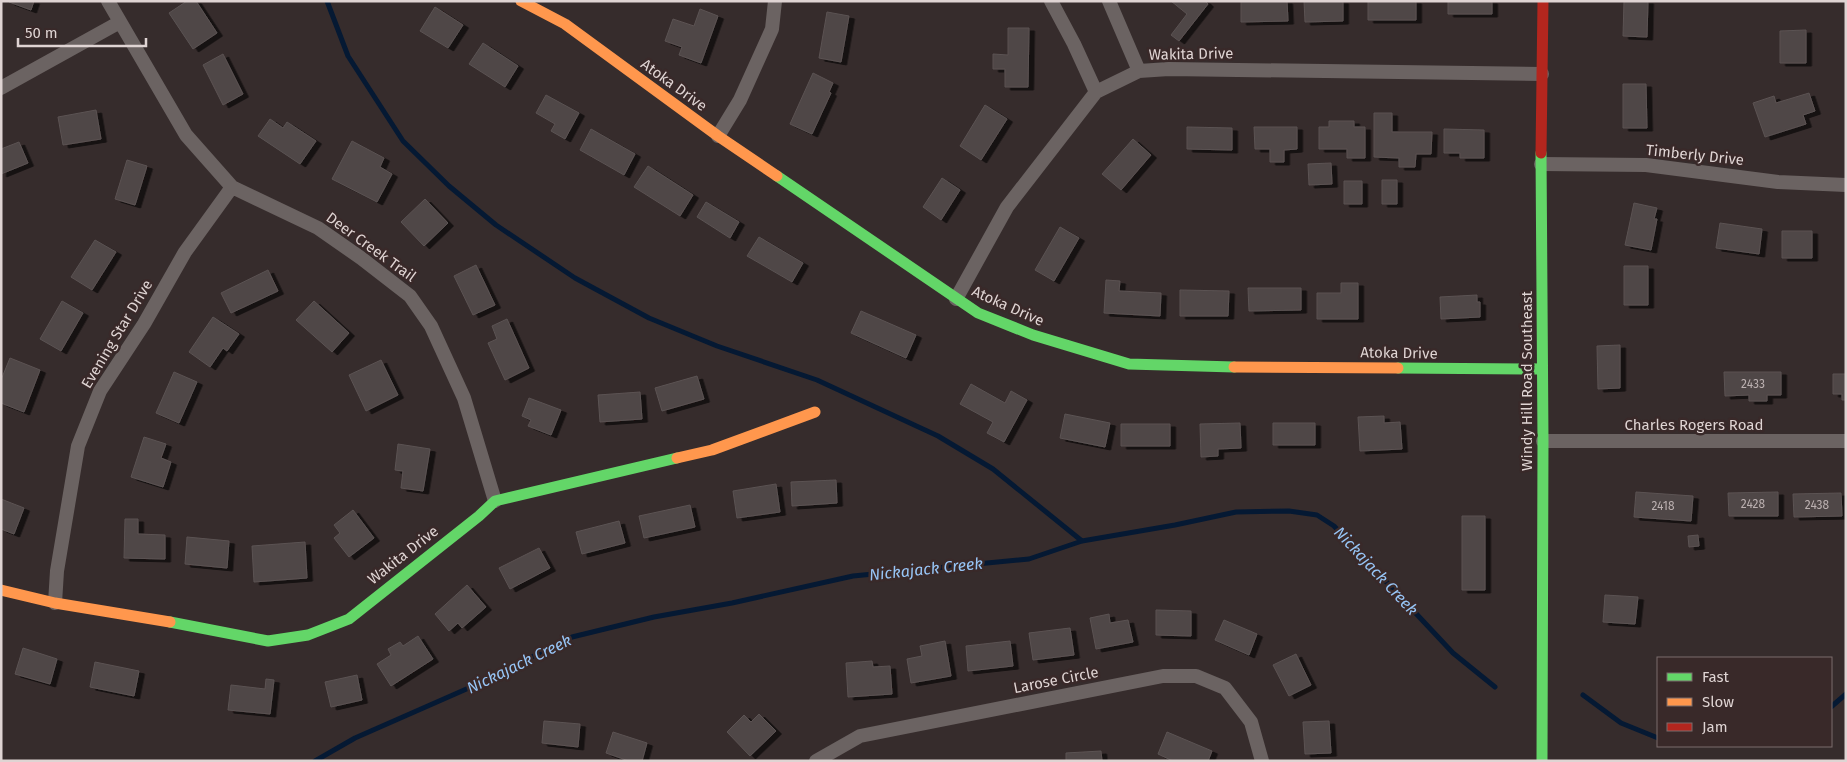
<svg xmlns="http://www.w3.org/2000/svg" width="1847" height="762" font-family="'Fira Sans',sans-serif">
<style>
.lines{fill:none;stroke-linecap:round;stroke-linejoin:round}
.stream{stroke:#051933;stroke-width:5}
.building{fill:#4f4646;stroke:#5b5353;filter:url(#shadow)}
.street{stroke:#6b6362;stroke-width:14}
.fast{stroke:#63d668;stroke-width:11}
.slow{stroke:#ff974d;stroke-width:11}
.jam{stroke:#b3261e;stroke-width:11}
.labels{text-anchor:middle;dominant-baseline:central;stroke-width:5;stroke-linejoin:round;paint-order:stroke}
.number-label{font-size:12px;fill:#bbb0b0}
.street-label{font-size:15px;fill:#dfd4d3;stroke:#392929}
.water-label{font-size:16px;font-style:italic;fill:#97c5f6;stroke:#392929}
</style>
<defs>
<filter id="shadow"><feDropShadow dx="5.5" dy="3" stdDeviation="0" flood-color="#0009"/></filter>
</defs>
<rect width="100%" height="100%" fill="#362c2c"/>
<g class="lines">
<path class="stream" d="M327,1L348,56L403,141L449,186L496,225L575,278L649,318L717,346L817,380L938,436L993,469L1082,541
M1583,695L1621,723L1658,738
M1831,707L1846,694
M315,761L355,738L471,687L572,637L654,617L732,603L853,576L1029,559L1082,541L1175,525L1236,512L1289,511L1317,515L1334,526L1453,653L1495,687"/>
</g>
<path class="building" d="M10,1H34L31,10L9,2Z
M187,1H196L217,33L193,49L169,13Z
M1171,1H1205L1208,4L1179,41L1171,35L1187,14Z
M1241,1H1287L1288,21L1241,22Z
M1304,1H1343V21L1305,22Z
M1368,1H1416V20H1368Z
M1448,1H1492V14H1448Z
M1624,1H1648L1647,37L1623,36Z
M435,7L463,25L448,48L420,31Z
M700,9L718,16L701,63L679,55L682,47L665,41L673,19L694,26Z
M827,12L849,16L841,62L819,58Z
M1008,28H1029L1028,87H1005V69H993V54L1008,55Z
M1806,30V63H1780V31Z
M483,43L518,66L505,87L469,64Z
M223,54L243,94L223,105L203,65Z
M813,73L833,83L829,92L831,93L812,134L790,124Z
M1623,84H1646L1647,128H1623Z
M1809,93L1815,111L1803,115L1806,124L1765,137L1753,103L1774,96L1776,103Z
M546,95L579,113L565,139L551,131L555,124L536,113Z
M985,105L1007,119L981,160L960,146Z
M96,110L101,139L63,145L58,117Z
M1374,113H1392V132H1432L1431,154H1416L1415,167H1399V158L1374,157Z
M270,119L283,128L287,122L316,141L300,164L258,136Z
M1329,121H1354V127H1365V158H1347V149H1319V127H1329Z
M1187,127L1232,128V150L1187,149Z
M1254,127H1297V149L1284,150V162H1270V149H1255Z
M591,129L635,154L624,175L580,150Z
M1444,129L1484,130V158H1460V153H1444Z
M1133,139L1151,155L1121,190L1102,174Z
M352,141L384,158L380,167L392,174L377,202L332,179Z
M19,142L28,163L1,174V149Z
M127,160L147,166L135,205L115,199Z
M1331,163L1332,184L1309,185L1308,164Z
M648,166L693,195L680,216L634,187Z
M942,178L960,190L941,220L923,207Z
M1382,180H1397V204H1382Z
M1344,181H1362V204H1344Z
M425,199L448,223L424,246L401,222Z
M706,202L739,222L730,238L697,217Z
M1634,203L1657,208L1654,219H1657L1651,250L1625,245Z
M1720,223L1762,229L1759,254L1716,248Z
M1060,227L1079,238L1054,281L1035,270Z
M1782,231H1812V258H1782Z
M759,237L803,263L792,282L747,256Z
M95,240L116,252L92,290L71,277Z
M476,265L495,305L473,315L454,276Z
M1624,266H1648V305H1624Z
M268,270L278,291L231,313L221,293Z
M1106,280L1120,281L1119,291L1161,293L1160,316L1104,313Z
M1341,283H1358V319H1317V293H1341Z
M1248,288H1301V310L1249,311Z
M1180,290L1229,291L1228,316H1180Z
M1477,295V302H1480V317L1441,319L1440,297Z
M62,301L83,313L61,351L40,339Z
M314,301L349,333L332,352L296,320Z
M861,311L916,335L906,358L851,333Z
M213,317L239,334L227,351L223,348L210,367L189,352Z
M507,319L529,368L505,380L488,343L497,339L492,326Z
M1620,345V388L1598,389L1597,346Z
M10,358L40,370L24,412L1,403V380Z
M381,360L398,395L366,411L349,375Z
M174,372L197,382L179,423L156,413Z
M1724,372H1781V395H1767V401H1749V395L1725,396Z
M1833,374H1846V400H1842V394H1833Z
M697,376L704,399L662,411L655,388Z
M971,384L1005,403L1011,391L1027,400L1004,442L987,433L993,422L960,404Z
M640,392L642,419L600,422L598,395Z
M529,398L561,410L551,435L528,426L531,420L522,416Z
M1065,414L1110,423L1105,447L1060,438Z
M1384,416V423L1400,422L1402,449L1360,451L1358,417Z
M1240,423L1241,448L1218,449V456L1201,457L1200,424Z
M1273,423H1315V445H1273Z
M1121,424H1170V446H1121Z
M144,437L166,444L161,458L171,462L163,487L131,477Z
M398,444L430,449L423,491L401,488L403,471L395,470Z
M836,480L837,503L792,506L791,482Z
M776,484L780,512L737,518L733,491Z
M1636,492L1693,496L1691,521L1634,517Z
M1778,492V516H1729L1728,493Z
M1841,493L1842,516L1794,517L1793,494Z
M1,499L24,508L14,534L1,529Z
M690,505L695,527L644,538L639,516Z
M353,510L374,538L349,557L334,538L340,533L334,525Z
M1462,516H1485V590H1462Z
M125,519H138V534L165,535V559L124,558Z
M619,521L625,543L582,554L576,532Z
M1698,535L1699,546L1689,547L1688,536Z
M187,537L229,541L227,568L185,564Z
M305,542L307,578L254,582L252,546Z
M539,548L550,568L510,589L499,568Z
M467,585L486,607L462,628L458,623L449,631L435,614Z
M1605,595L1638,597L1635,624L1603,622Z
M1156,610L1191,611V636L1156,635Z
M1109,614L1110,623L1128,620L1133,642L1096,649L1090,618Z
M1224,620L1257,634L1249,655L1215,640Z
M1070,628L1074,655L1033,660L1029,633Z
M418,636L433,659L391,686L377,664L391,655L388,649L400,642L403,646Z
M945,641L951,676L911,683L907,659L922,656L920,646Z
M1010,641L1013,666L968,671L966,646Z
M23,648L57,659L50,684L15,674Z
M1296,654L1311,685L1289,696L1273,665Z
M872,661L873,667L890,666L892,694L848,697L846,663Z
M95,662L139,671L134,696L90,687Z
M357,675L362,700L331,707L325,682Z
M266,679L274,680L270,714L228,710L231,685L265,689Z
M759,714L776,731L750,756L727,732L744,715L751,722Z
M544,721L580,724L578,747L542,743Z
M1329,721L1331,753L1305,754L1303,722Z
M613,732L647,743L642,761H629L606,753Z
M1167,732L1212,751L1208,761H1173L1158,754Z
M1101,751L1102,761H1066V753Z"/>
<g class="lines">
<path class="street" d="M108,1L186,135L232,187L318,228L361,258L410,296L431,326L464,398L495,501
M1051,1L1074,44L1096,92
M1109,1L1139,71
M1,88L120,22
M718,136L740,100L772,29L775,1
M1541,164L1646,165L1778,182L1846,185
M956,299L1007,207L1096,92L1139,71L1169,69L1542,74
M1543,441H1846
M55,603L57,571L78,446L100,391L144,324L185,252L232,187
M816,761L860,736L1163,676H1196L1225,688L1251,722L1262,761"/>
<path class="fast" d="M1541,153L1543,441L1542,761
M777,176L978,313L1033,335L1129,364L1234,367
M1398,368L1542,369
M170,622L268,641L308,635L349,619L479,516L495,501L677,458"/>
<path class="slow" d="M521,1L565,24L718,136L777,176
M1234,367L1398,368
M677,458L712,450L815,412
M1,590L55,603L170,622"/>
<path class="jam" d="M1541,153L1543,1"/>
</g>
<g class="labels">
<g class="number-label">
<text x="1753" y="384">2433</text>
<text x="1753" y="504">2428</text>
<text x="1817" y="505">2438</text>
<text x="1663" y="506">2418</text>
</g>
<g class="street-label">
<text transform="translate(1191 54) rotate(-1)">Wakita Drive</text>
<text transform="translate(674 85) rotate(36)">Atoka Drive</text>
<text transform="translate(1695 155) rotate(6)">Timberly Drive</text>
<text transform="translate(371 247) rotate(36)">Deer Creek Trail</text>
<text transform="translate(1008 306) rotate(24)">Atoka Drive</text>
<text transform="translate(117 334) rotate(-59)">Evening Star Drive</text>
<text transform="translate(1399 353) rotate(1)">Atoka Drive</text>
<text transform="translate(1527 381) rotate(-90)">Windy Hill Road Southeast</text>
<text x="1694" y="425">Charles Rogers Road</text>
<text transform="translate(403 555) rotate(-38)">Wakita Drive</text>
<text transform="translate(1056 680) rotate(-11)">Larose Circle</text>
</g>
<g class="water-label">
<text transform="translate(926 569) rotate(-6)">Nickajack Creek</text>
<text transform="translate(1376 571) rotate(47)">Nickajack Creek</text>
<text transform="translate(519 664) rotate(-26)">Nickajack Creek</text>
</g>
</g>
<rect width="1847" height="762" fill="none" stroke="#dfd4d3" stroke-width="5"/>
<rect x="1657" y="657" width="175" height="90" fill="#392929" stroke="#7b6d6d"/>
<rect x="1667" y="673" width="25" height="8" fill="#63d668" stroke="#7b6d6d"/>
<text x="1702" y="682" font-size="15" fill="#dfd4d3">Fast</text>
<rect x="1667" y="698" width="25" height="8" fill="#ff974d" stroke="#7b6d6d"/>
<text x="1702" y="707" font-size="15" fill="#dfd4d3">Slow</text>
<rect x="1667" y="723" width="25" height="8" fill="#b3261e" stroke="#7b6d6d"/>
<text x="1702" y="732" font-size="15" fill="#dfd4d3">Jam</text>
<path d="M18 38v8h128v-8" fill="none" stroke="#dfd4d3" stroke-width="2.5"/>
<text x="25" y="38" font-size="15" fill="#dfd4d3" stroke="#392929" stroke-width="4" paint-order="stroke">50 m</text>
</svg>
